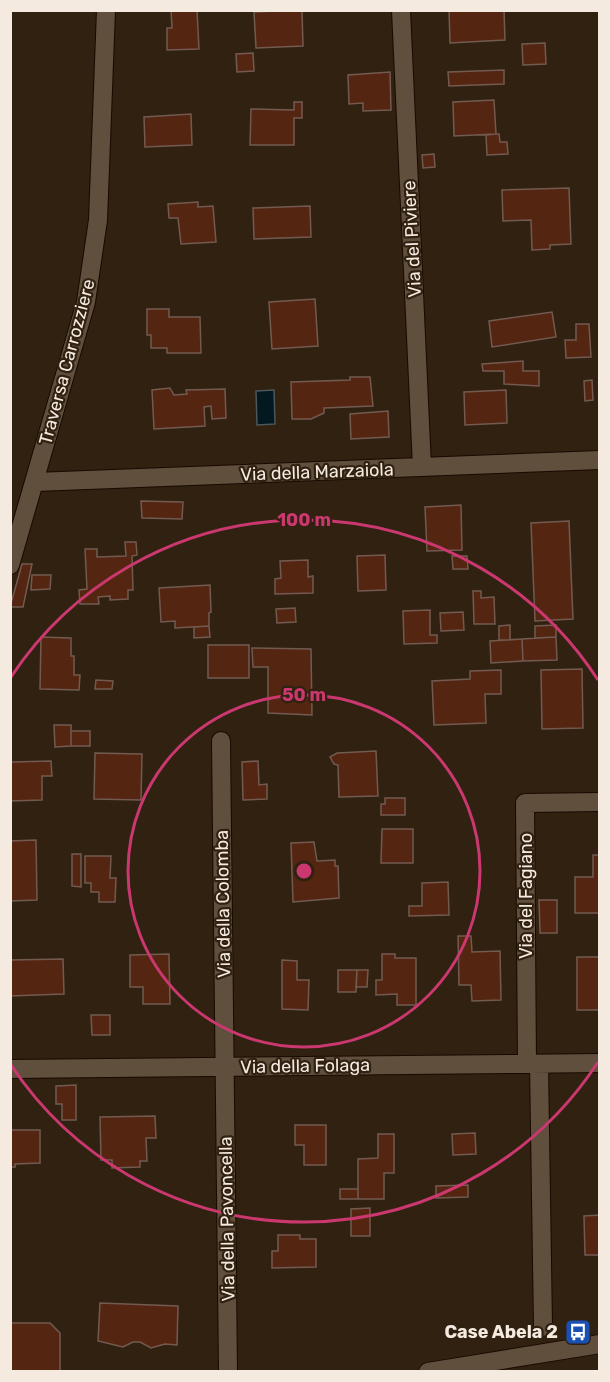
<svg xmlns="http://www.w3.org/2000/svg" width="610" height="1382" font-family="Rubik,sans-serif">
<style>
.water{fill:#041820;stroke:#4c575a;stroke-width:1.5}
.building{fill:#542612;stroke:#735a51;stroke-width:1.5}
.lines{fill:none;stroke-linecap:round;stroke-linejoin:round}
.minor-casing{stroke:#180a00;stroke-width:20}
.minor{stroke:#614f3e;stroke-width:18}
.ring{fill:none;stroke:#ca386f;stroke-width:3}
.labels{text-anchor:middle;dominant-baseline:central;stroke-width:4.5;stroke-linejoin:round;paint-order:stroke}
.street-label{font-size:18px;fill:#f5eae0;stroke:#302111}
.poi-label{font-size:18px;font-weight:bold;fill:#f5eae0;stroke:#302111;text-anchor:end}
.centre{fill:#ca386f;stroke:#302111;stroke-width:3}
.ring-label{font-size:18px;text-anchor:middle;font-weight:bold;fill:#ca386f;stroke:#302111;stroke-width:4.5;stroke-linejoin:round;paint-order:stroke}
</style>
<rect width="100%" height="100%" fill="#302111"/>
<path class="water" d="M274,390L275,424L257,425L256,391Z"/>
<path class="building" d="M171,10H197L199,49L167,50V28H172Z
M302,10L303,46L256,48L254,12Z
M449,10H504L505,40L450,43Z
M545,43L546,64L523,65L522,44Z
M253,53L254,71L237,72L236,54Z
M504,70V84L449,86L448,72Z
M390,72L391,110L363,111V103L349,104L348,75Z
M494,100L496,134L454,136L453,102Z
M294,102H302V118H294V145H250L251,109L294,110Z
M191,114L192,145L145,147L144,117Z
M496,134H499L500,142H507L508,154L487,155L486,135Z
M434,154L435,167L423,168L422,155Z
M569,188L571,244L550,245V249L532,250L531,220L503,221L502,190Z
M198,202V207L213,206L216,242L181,244L178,218H169L168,204Z
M310,206L311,237L254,239L253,208Z
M315,299L318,346L272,349L269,302Z
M147,309H169V317H200L201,353H167V348H151V335H147Z
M552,312L556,337L492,347L489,321Z
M576,324H589L591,357L566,358L565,340H576Z
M523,361V371H539V386L504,384V371H483L482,364Z
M350,377H370L373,406L324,408V413L311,419H292L291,382L350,380Z
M592,380L593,400L585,401L584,381Z
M170,388L174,395L187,394L186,390L225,389L226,418L212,419L211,406L204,407L205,426L154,429L152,390Z
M506,390L507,423L465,425L464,392Z
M388,411L389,437L351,439L350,414Z
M141,501L183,502L182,519L142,518Z
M461,505L462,550L427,551L425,507Z
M569,521L573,619L535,621L531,523Z
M125,542H136L137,555L132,556L133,590H128V599L110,600V596L98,597L99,604H80L79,590L87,589L85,549H97V557L126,556Z
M385,555L386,590L358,591L357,556Z
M452,556H467L468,569H453Z
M308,560V577L313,576V593L275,594V579L281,578L280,561Z
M22,564H32L23,607H10Z
M32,575H51L50,589L31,590Z
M210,585L211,612L209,613V626L175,628V621L161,622L159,588Z
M473,591H481V598L494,597L495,624H474Z
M295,608L296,622L277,623L276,609Z
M430,610V635H437V643L404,644L403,611Z
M463,612L464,630L441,631L440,613Z
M510,625V640H499V626Z
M556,625V637L535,638V626Z
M209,626L210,637L194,638V627Z
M41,637L71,638V656H74V675H80L79,690L40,689Z
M556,637L557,660L523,661L522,639Z
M522,639L523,661L491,663L490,641Z
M208,645H249V678H208Z
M252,648L311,649L312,715L268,713V667H253Z
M582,669L583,728L542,729L541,670Z
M501,670V694H485L486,723L434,725L432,681L470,679V671Z
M96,680L113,681L112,689H95Z
M54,725H71V746L55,747Z
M71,731H90V746H71Z
M376,751L378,796L339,797L338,765L334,764L330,757L337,753Z
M95,753L142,754L141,800L94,799Z
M10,758L11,762L51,761L52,776H42V800L10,801Z
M258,761L259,785L267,784V799L243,800L242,762Z
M385,798H405V815H381V804H385Z
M382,829H413V863H381Z
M36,840L37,900L10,901V841Z
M314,842L317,861L335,860V866H338L339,898L293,902L291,843Z
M72,854H81V887L72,886Z
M593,855H600V913H575V877H593Z
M85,856H111L110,878H116L115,902H99V892H91V883H85Z
M448,882L449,915L409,916V906H422V883Z
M539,900H557V933H540Z
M458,936H471L472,952L500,951L501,1000L472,1001L471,985H459Z
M169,954L170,1004H143V987H130V955Z
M382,954H395V958H416V1005H397V994L376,995V980H382Z
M577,957H600V1010H577Z
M63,959L64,994L10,996V960Z
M282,960L297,961V980H309L308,1010L282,1009Z
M338,970H357L356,992H338Z
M357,970H368L367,987H356Z
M91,1015H110V1035H92Z
M76,1085V1120H62V1104H56V1086Z
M155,1116L156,1138H146L147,1161H140V1167L112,1168V1160H101L100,1117Z
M295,1125H326V1165H304V1145H295Z
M10,1130H40V1163L15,1164V1167H10Z
M475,1133L476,1154L453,1155L452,1134Z
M378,1134H394V1173H384V1199H358V1159L378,1158Z
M468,1185V1197L436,1198V1186Z
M340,1189H358V1199H340Z
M370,1208V1236H351V1209Z
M600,1215V1255H585L584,1216Z
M278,1235H300V1239H316V1267L272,1268V1251H278Z
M100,1303L178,1306L177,1345L165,1344L151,1348L140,1342H133L123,1347L98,1341Z
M10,1323H50L60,1333V1372H10Z"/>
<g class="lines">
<defs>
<path id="minor" d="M401,10L422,467
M35,482L600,460
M10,565L86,302L98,220L106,10
M221,741L228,1372
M527,1064L525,803L600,802
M539,1064L543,1327
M10,1069L600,1063
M428,1372L600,1344"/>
</defs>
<use href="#minor" class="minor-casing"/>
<use href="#minor" class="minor"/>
</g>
<g class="ring">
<circle cx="304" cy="871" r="176"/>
<path d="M598 1062A351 351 0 0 1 11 1065M11 677A351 351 0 0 1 598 680"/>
</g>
<defs>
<symbol id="bus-square" viewBox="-11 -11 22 22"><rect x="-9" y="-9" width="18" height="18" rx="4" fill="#1a4fb4" stroke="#302111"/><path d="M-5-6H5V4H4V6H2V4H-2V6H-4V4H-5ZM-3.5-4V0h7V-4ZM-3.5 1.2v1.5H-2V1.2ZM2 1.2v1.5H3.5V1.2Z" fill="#fff"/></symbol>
</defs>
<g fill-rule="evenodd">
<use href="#bus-square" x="563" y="1317" width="30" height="30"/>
</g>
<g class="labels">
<g class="street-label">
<text transform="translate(412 239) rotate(-93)">Via del Piviere</text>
<text transform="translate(67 362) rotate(-75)">Traversa Carrozziere</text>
<text transform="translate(317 472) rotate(-2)">Via della Marzaiola</text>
<text transform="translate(526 896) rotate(-90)">Via del Fagiano</text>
<text transform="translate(223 904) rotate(-91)">Via della Colomba</text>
<text transform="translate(305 1066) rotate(-1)">Via della Folaga</text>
<text transform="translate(227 1219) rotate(-91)">Via della Pavoncella</text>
</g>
<g class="poi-label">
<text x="558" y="1332">Case Abela 2</text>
</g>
</g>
<circle cx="304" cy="871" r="9" class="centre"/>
<g class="ring-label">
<text x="304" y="526">100 m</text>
<text x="304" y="701">50 m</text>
</g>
<rect width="610" height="1382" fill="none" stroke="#f5eae0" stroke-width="24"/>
</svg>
